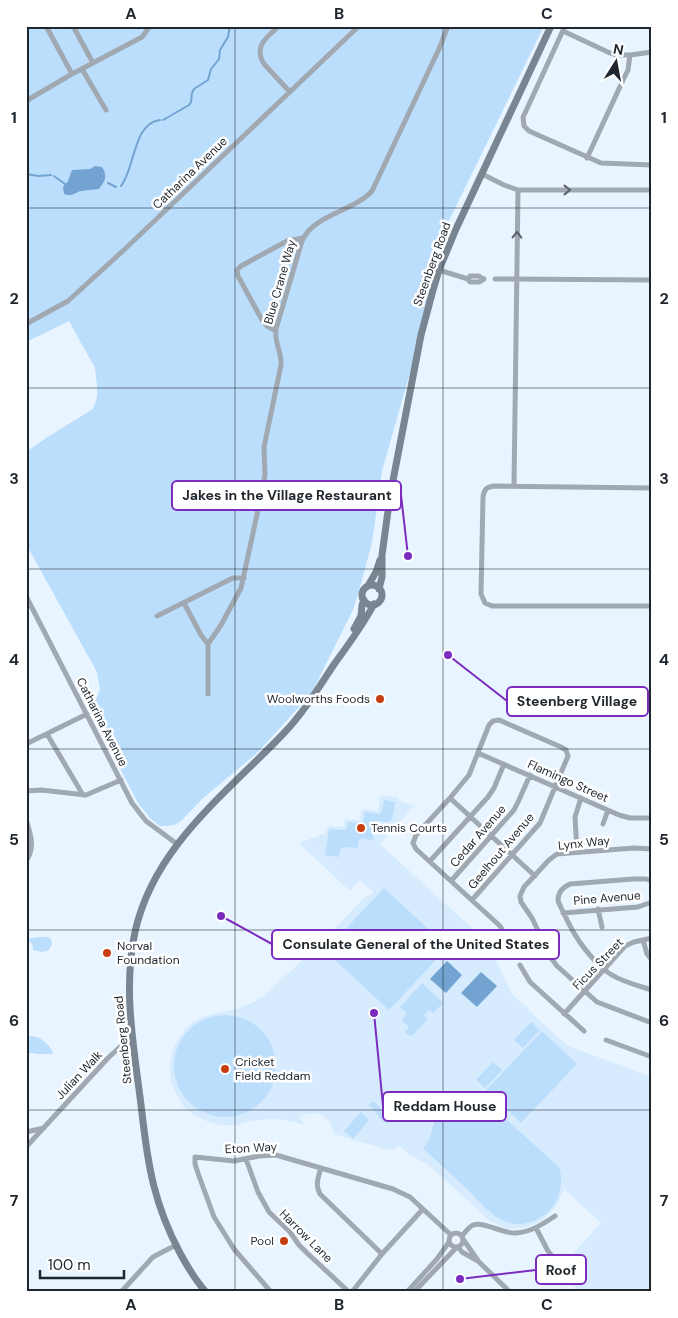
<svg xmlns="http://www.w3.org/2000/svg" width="678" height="1318" font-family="'DM Sans',sans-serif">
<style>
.built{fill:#d6ebfe}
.green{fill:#bcdefd}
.water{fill:#73a4d1}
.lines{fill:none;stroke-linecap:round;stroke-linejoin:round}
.stream{stroke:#73a4d1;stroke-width:2}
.minor{stroke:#a0a9b1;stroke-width:5}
.secondary{stroke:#798591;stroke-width:7}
.oneway{stroke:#596168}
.grid{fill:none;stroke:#1f262d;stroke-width:1;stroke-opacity:0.55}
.poi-dot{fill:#c73e12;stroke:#fff;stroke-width:2}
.labels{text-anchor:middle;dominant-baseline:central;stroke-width:5;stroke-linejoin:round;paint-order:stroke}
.street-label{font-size:12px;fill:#1f262d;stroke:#fff}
.poi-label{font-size:12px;fill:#1f262d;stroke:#fff;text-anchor:start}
.leader{fill:none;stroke:#7b2cbf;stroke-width:2}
.callout-dot{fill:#7b2cbf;stroke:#fff;stroke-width:2}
.callout{fill:#fff;stroke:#7b2cbf;stroke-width:2}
.callout-label{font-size:14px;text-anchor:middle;font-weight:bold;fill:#1f262d}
.neatline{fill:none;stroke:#1f262d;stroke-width:2}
.grid-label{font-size:16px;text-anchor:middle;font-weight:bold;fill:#1f262d}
</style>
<rect width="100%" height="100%" fill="#e8f4ff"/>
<path class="built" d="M380,796L397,797V800L414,806L380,844L487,942L512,994L525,1006H526L529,1008L528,1010L568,1046L652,1077V1292H581L557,1271L601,1223L564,1189L557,1205L544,1219L527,1227L507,1229L490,1221L438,1173L427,1164L410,1155L399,1146L394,1151L391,1149L389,1150L334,1134L331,1123L322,1115L315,1113L306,1114L299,1119L303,1121V1124L284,1120L272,1119L252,1121L237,1125H219L204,1120L195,1116L184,1107L177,1096L171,1081L170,1060L175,1044L185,1030L192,1023L204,1016L236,1009L250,1004L262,997L316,948L364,898L374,892L360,880L350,891L299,843L326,833L328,826L344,827L345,819L360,821L362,809L378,811Z"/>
<path class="green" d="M26,26H544L440,239L425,320L382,471L372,543L358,594L353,610L311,694L256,754L202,799L180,822L174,825L167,826H160L151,819L138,803L110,749L116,746L110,736L113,734L110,730L107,731L89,703L95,701L100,690L97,672L26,544V452L46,438L93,409L97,397V385L95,368L69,321L26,342Z
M384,800L395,802L392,820L388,822L376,821L373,841L362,838L359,840L358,848L343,847L340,850L339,857L325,855L329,829L343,830H346L348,822L362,824L365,812L379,814L382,812Z
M384,888L448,947L389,1010L325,951Z
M39,937H48L51,939L52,944L49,950L42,952L33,950V946L28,939Z
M422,983L443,1003L433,1013L429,1010L424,1015L428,1019L412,1036L411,1035L409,1036L405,1032L409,1027L402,1020L407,1013L400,1007Z
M174 1066a51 51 0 1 1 102 0a51 51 0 1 1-102 0Z
M531,1022L540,1030L523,1048L514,1040Z
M542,1031L577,1064L521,1123L486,1090Z
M31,1036C40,1036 51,1045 53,1054H35V1053H29V1044H26V1038Z
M493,1062L502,1070L485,1088L476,1080Z
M472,1092L479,1095L559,1167C564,1180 560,1197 552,1208C542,1220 522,1228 507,1222C492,1217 482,1204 471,1193C455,1178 439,1163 423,1148C433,1137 430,1133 435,1120C442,1107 457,1094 472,1092Z
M373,1101L392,1119L389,1122L387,1121L385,1123L378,1117L379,1116L369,1105Z
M361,1112L369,1120L353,1139L344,1131Z"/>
<path class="water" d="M95,166L102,167C108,176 105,181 99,189C93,190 86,190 81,191C74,193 72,197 64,194L63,187L68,181L72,170L90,169Z
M447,961L462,975L446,993L430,979Z
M481,972L497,986L477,1007L461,993Z"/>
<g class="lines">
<path class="stream" d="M163,120L189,105L191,102L192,93L194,89L208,80L211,69L219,59L220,50L228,37L230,26
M26,174L38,176L51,175
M54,176L65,184
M108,183L116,187
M121,186C135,169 133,123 160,120"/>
<path class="minor" d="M46,26L72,74
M73,26L93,63
M279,26C267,37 253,46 264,64L290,92
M565,26L525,113L523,117L524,126L529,131L601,163L652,165
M651,26L652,34
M563,31L610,53L616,55H630L628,70L624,78L587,158
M630,55L652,52
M82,69L106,110
M26,101L72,74L142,37L150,26
M482,174L504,185L518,190H652
M439,270L468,279L470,282H479L484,279
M468,279L470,276H479L483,279
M495,279L652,280
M26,324L68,301L79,291L126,248L359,26
M276,331L267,326L262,320L238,276L237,270L241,266L287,241L303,238
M514,486L518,190
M652,488L494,486C486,487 484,490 483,497L481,594L485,603L492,606H652
M26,596L132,803L146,821L177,844
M184,603L201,635L208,644V694
M157,616L233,578H244
M208,644L221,625L241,588L263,487L265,474L264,447L281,365C282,352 274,343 276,329L302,241C313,215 354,211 372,191L439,49L448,26
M47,734L83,795
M26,744L87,714
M478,753L619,815L630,818H652
M26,791L41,790L86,795L121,780
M450,798L535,876
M26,819C30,833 36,847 26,861
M603,824L608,810
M652,849L634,848L557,854L549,860L524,887L520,896L521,902L532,918L551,958L557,966L597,1002L652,1023
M577,852L575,817L581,798
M430,861L488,797L494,788L504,764
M451,881L514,810L519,800L530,775
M652,881L646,879H633L570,884C562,888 558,892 558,901C570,927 577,942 597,963C602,967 606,972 612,975C623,982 639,986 652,990
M472,900L540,823L568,756L566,750L561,747L499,720L493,721L489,725L469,775L450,798L416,835L413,843L416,849L500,926L509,942
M598,909L602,927
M563,913L638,907L652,902
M643,940L647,954L652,960
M520,965L530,982L584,1031
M564,1014L625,946L634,942L652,938
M606,1040L652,1057
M26,1132L44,1128
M26,1147L108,1058L121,1046L133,1042
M246,1159L258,1192L269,1212L290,1232L299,1245L307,1253L349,1292
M321,1168C318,1178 315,1185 320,1194L382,1254
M536,1228L548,1251L558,1264
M449 1240a7 7 0 1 1 14 0a7 7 0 1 1-14 0Z
M462,1236C465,1232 469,1227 473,1225C484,1221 502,1234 516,1233C531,1232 543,1224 555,1216
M463,1239L479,1262L510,1292
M458,1247L462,1252L478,1261
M121,1292L153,1257L176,1245
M271,1292L234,1249L214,1217L199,1176L195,1164V1157L234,1161L259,1156L276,1155L393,1189L410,1197L451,1235
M352,1292L382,1254L423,1209
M407,1292L437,1259L449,1242
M414,1292L456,1248"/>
<path class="secondary" d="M362 595a10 10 0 1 1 20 0a10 10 0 1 1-20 0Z
M368,586L376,572L380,560
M379,589L382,577V555L390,496L421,335L433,290L439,270L456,229L551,26
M354,629L361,616L362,605L364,600
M206,1292C196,1281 187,1266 180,1253C154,1204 148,1166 142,1113C135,1053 122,992 135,932C154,846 227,793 284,733C304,712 319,687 335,663C349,644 363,625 374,604"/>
</g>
<defs><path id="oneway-chevron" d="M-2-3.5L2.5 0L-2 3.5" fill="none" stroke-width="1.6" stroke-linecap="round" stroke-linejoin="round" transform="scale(1.25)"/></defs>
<g class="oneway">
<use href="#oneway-chevron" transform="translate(567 190)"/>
<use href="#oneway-chevron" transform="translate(517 235) rotate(-89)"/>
</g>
<path class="grid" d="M235,26V1292M443,26V1292M26,208H652M26,388H652M26,569H652M26,749H652M26,930H652M26,1110H652"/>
<g class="poi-dot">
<circle cx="380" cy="699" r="5"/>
<circle cx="361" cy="828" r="5"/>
<circle cx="107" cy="953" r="5"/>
<circle cx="225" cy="1069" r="5"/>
<circle cx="284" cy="1241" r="5"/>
</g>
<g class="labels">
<g class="street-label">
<text transform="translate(190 173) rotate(-44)">Catharina Avenue</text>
<text transform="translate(432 264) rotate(-70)">Steenberg Road</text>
<text transform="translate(280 282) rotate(-74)">Blue Crane Way</text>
<text transform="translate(102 722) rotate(63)">Catharina Avenue</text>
<text transform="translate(568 781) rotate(24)">Flamingo Street</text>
<text transform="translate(478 836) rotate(-49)">Cedar Avenue</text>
<text transform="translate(584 843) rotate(-6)">Lynx Way</text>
<text transform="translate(501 851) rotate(-50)">Geelhout Avenue</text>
<text transform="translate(607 898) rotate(-5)">Pine Avenue</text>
<text transform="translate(598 964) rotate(-46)">Ficus Street</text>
<text transform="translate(123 1040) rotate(-96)">Steenberg Road</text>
<text transform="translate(79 1075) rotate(-47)">Julian Walk</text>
<text transform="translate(251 1148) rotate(-3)">Eton Way</text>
<text transform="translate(306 1236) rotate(45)">Harrow Lane</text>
</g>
<g class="poi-label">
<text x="370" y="699" text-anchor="end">Woolworths Foods</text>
<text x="371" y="828">Tennis Courts</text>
<text x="117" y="946">Norval<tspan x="117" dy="14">Foundation</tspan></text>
<text x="235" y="1062">Cricket<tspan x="235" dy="14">Field Reddam</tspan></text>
<text x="274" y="1241" text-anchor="end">Pool</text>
</g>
</g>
<path class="leader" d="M408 556L401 495M448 655L507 701M221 916L272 944M374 1013L383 1106M460 1279L536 1270"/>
<g class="callout-dot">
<circle cx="408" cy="556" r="5"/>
<circle cx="448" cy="655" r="5"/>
<circle cx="221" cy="916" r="5"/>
<circle cx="374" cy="1013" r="5"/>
<circle cx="460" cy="1279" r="5"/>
</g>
<g class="callout">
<rect x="172" y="481" width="229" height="29" rx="5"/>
<rect x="507" y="687" width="141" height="29" rx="5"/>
<rect x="272" y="930" width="287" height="29" rx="5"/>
<rect x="383" y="1092" width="123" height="29" rx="5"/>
<rect x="536" y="1255" width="50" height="29" rx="5"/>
</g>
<g class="callout-label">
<text x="287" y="500">Jakes in the Village Restaurant</text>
<text x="577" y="706">Steenberg Village</text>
<text x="416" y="949">Consulate General of the United States</text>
<text x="445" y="1111">Reddam House</text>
<text x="561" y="1275">Roof</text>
</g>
<rect width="678" height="1318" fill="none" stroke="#ffffff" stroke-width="55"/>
<g transform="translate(616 62) rotate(11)" stroke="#ffffff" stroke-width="4" paint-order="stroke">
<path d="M0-4L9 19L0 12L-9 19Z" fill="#1f262d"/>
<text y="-8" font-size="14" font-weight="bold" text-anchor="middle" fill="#1f262d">N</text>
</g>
<path d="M40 1270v8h84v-8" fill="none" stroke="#1f262d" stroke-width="2.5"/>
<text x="48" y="1270" font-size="15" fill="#1f262d" stroke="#ffffff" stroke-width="4" paint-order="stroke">100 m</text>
<rect x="28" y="28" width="622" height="1262" class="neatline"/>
<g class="grid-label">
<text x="131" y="19">A</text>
<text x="339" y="19">B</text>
<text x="547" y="19">C</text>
<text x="14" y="123">1</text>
<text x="664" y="123">1</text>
<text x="14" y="304">2</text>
<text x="664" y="304">2</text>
<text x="14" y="484">3</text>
<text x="664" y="484">3</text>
<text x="14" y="665">4</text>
<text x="664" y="665">4</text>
<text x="14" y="845">5</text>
<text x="664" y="845">5</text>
<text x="14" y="1026">6</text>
<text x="664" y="1026">6</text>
<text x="14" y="1206">7</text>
<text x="664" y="1206">7</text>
<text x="131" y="1310">A</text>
<text x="339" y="1310">B</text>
<text x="547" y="1310">C</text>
</g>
</svg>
